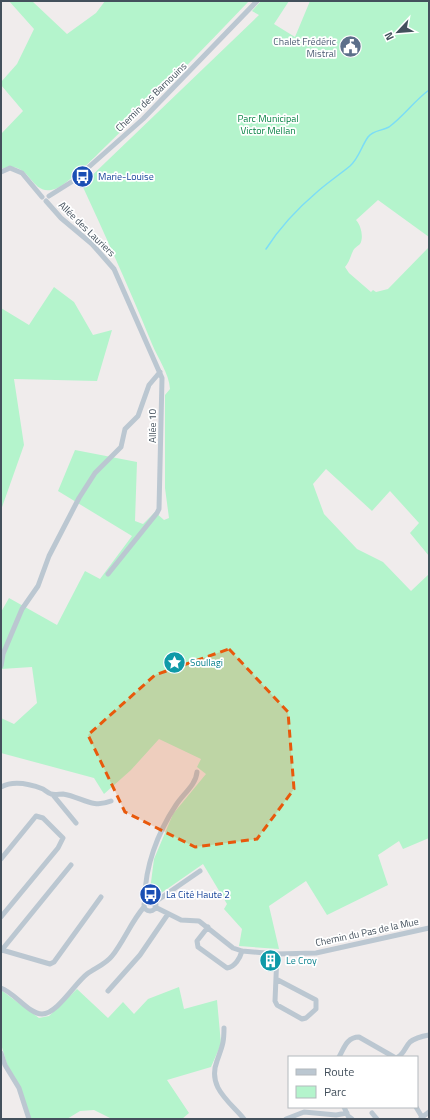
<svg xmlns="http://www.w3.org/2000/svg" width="430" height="1120" font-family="'Titillium Web',sans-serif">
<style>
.green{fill:#b4f4cc}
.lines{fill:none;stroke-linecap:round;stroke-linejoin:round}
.stream{stroke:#7cddf6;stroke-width:1.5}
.minor{stroke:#bbc7d1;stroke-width:5}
.marked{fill:#e8590c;fill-opacity:0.2;stroke:#e8590c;stroke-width:3;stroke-dasharray:8 5;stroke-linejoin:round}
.labels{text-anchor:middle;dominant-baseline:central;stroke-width:3.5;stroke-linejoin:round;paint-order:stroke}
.service-label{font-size:10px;fill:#4e5e75;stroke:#fff;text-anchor:end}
.street-label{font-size:10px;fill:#43505c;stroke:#fff}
.park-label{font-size:10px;fill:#0c8548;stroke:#fff}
.transit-label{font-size:10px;fill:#164399;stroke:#fff;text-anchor:start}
.culture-label{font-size:10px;fill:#0d838f;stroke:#fff;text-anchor:start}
</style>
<rect width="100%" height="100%" fill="#f0ecec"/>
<path class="green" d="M9,1H32L67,34L96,13L105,1H249C202,50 155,99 106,146C96,156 67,185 55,189C29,198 32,158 1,169V134L23,111L1,85V82L17,64L34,29Z
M261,1H289L274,24L295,37L310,1H427L429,5V237L378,200L356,220C361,225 364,238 360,244C358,246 354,248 353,251C350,257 350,261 345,267L349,273L371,292L373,290L376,292L388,289L429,247V556L410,533L419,523L390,491L372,511L326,469L313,484L324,514L357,549L383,562L411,591L429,574V838L403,849L399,841L378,855L388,885L327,915L306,881L269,906L279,949L239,946L242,929L224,909L227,904L203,864L157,896L150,890L154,859L173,814L206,774L197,767L201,759L159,739L131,770L104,794L94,778L1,753V718L14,724L37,703L32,667L1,669L3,651L1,650V612L9,598L57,625L85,571L100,579L132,536L58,491L75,450L137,462L135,521L143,524L155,512L164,520L169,518L165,488V395L170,389C169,373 158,359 152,344C130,290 106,237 82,185L259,15L252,11Z
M54,287L74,302L93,335L112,330L97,381L14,379L24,445L1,510V308L29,325Z
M179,987L184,1009L217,1000L221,1044L211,1067L167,1080L189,1113L182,1119H112L94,1110L80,1111L67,1119H31L7,1064L1,1044V990L39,1018L49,1016L77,989L108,1018L123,1002L134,1014L148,999Z"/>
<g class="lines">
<path class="stream" d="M266,249C280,227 297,209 317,192C327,183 339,175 350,166C359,158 361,147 368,137C373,130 382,131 389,127C404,116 414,101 429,90"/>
<path class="minor" d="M1,172L10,168L22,173L42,197
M49,196L73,181L143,119L257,1
M46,201L61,218L92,244L114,269L162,378L159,509L157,513L108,574
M1,666L3,654L22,609L38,586L49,556L79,498L95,473L121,447L125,429L138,416L149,385L160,372
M1,787C14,780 30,784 43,789C46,791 48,793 51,794C55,795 59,794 63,794C82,797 92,809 111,801
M53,795L76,823
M1,859L36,816L43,818L63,838L58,848L1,917
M144 905a6 6 0 1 1 12 0a6 6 0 1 1-12 0Z
M145,901C144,868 158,832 176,805C183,794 196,785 197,772
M155,902L200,871
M155,907L181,920L199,921L233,948L242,951L277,954L316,953L429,928
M208,927L197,941L198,947L227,968C235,967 240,958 242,951
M2,950L50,964L54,962L101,897
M1,951L71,865
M276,979L316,1000V1009L306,1018L302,1019L277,1005L275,1001L277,954
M1,988C15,993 29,1014 42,1014C57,1014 75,983 87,974C95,968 106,964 112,956C124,941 131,922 144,907
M108,991L140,955L168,914
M224,1028C224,1044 222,1046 217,1061C207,1087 229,1101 244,1119
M1,1053L5,1065L19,1088L29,1119
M339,1057C344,1048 347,1037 359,1037L394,1057
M398,1057C404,1054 405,1047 410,1042C415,1038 423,1036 429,1035
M344,1107L348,1116L352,1119
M416,1107L422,1117
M372,1113L377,1119
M421,1118L429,1112
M286,1119L304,1112L336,1115L347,1113"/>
</g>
<path class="marked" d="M229,649L288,712L294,789L257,839L195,847L125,812L88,735L155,675Z"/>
<defs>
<symbol id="civic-disc" viewBox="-11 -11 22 22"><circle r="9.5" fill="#5c6f8a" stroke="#fff"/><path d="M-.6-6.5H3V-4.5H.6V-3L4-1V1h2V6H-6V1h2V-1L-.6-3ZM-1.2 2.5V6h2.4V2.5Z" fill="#fff"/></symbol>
<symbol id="bus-disc" viewBox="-11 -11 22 22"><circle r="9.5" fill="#1a4fb4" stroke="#fff"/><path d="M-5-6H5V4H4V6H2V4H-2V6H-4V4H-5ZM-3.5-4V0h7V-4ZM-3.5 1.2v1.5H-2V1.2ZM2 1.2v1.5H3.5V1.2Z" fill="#fff"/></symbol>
<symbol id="sight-disc" viewBox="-11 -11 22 22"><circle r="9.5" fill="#0f9aa8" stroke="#fff"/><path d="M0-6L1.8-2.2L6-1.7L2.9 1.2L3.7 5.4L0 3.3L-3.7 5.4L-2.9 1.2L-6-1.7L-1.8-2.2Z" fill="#fff"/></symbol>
<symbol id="building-disc" viewBox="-11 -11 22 22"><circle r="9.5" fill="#0f9aa8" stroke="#fff"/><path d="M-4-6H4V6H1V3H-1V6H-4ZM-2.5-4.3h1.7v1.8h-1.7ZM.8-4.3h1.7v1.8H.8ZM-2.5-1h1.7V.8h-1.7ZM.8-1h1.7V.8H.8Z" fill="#fff"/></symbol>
</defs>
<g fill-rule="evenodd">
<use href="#civic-disc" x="338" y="34" width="25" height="25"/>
<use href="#bus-disc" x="70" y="164" width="25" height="25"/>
<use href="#sight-disc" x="162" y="650" width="25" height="25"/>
<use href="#bus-disc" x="138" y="882" width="25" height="25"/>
<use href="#building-disc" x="258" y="948" width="25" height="25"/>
</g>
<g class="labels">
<g class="service-label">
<text x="336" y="41">Chalet Frédéric<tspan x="336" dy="12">Mistral</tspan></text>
</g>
<g class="street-label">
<text transform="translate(151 97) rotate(-44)">Chemin des Barnouins</text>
<text transform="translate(87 229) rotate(44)">Allée des Lauriers</text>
<text transform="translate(152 426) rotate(-90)">Allée 10</text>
<text transform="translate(367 932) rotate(-12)">Chemin du Pas de la Mue</text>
</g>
<g class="park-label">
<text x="268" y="118">Parc Municipal<tspan x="268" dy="12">Victor Mellan</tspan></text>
</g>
<g class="transit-label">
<text x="98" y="176">Marie-Louise</text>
<text x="166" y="894">La Cité Haute 2</text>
</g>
<g class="culture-label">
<text x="190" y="662">Soullagi</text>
<text x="286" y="960">Le Croy</text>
</g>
</g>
<rect width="430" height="1120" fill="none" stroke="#43505c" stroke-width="4"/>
<rect x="288" y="1056" width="130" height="52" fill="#ffffff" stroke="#b4b9be"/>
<rect x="296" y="1069" width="20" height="6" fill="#bbc7d1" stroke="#b4b9be"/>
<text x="324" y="1076" font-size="12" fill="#43505c">Route</text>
<rect x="296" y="1086" width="20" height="12" fill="#b4f4cc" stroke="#b4b9be"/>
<text x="324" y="1096" font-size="12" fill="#43505c">Parc</text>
<g transform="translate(398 32) rotate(244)" stroke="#ffffff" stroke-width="3" paint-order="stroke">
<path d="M0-3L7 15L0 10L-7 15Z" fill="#43505c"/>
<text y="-6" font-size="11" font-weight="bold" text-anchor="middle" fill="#43505c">N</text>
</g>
</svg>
